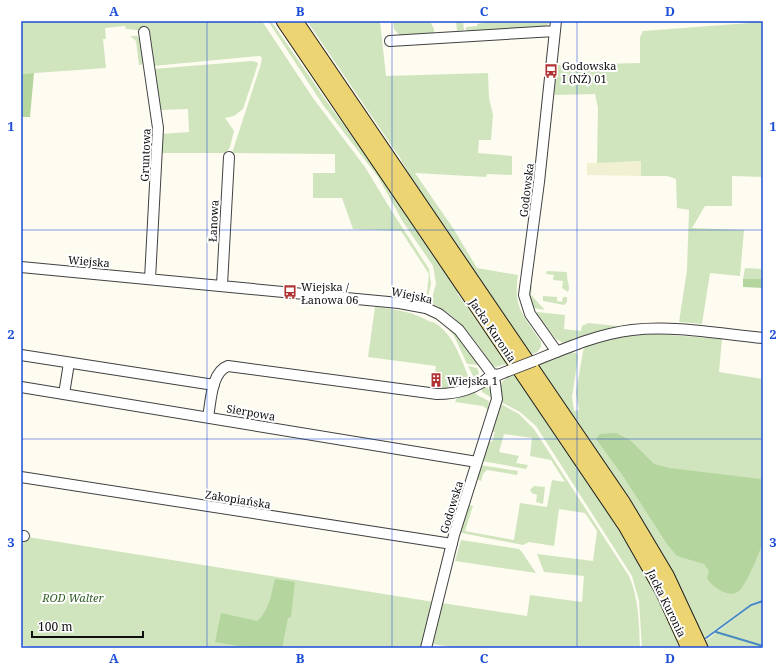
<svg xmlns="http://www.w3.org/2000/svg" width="784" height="669" font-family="'Noto Serif',serif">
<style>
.farmland{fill:#f2f0d3}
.green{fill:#d0e5bd}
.forest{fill:#b4d59e}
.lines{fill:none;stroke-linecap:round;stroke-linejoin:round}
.stream{stroke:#478bc1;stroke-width:2}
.minor-casing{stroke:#414141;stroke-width:12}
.major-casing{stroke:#1f1f1f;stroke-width:15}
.minor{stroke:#fff;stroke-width:10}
.major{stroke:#ecd472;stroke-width:13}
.minor-bridge-casing{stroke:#414141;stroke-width:12;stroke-linecap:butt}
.minor-bridge{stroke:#fff;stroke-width:10}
.grid{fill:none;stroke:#1d4ed8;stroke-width:1;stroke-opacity:0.55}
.labels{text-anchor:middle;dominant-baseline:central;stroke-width:4;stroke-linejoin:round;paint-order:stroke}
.poi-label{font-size:11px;fill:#0e0e0e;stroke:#fff;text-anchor:start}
.street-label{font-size:11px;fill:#0e0e0e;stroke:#fff}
.park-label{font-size:11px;font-style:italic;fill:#2e6024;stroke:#fff}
.neatline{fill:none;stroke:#1d4ed8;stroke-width:1.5}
.grid-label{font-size:13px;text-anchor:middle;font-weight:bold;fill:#1d4ed8}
</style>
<rect width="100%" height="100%" fill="#fefcf1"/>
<path class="farmland" d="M641,161V176L587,175V163Z"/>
<path class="green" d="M21,21H262L313,98L365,167L391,210L429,269L431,284L427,301H426L429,274L401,231L353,229L342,198H313V173H335V154L232,153L260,67L262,58L260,56L153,66L146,31L126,29L125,26L105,28L106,39H103L106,68L21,74Z
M268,21H271L332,109L382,175L459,292L457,293L505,361H508L509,363L496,367L493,366C475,341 460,316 431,303L436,283L433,266L403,222L378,177L323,105Z
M307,21H380L386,76L488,73L489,98L493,115L491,140H479L478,153L512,156V175L487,174L486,177L415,173L453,228L477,268L518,275C513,310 524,315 541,342V347L537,352L530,355L417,189L400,158Z
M393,21H430L434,29V35L400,36L394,29Z
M456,21H463L464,30L457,31Z
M492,21H552L545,27L466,31V27L477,26V24Z
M749,21H763V177L732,176V206H705L692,228L744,230L740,276L710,273L702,324L679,322L687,270L689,210L677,208L676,179L667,176H641V161L597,163L598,108L595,94L554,95L558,65L640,63V37L643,31L749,23Z
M130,36H137L142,40L146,64L139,65L136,41Z
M251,61L257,62L258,64L243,109L234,116L225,118L234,131L230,147L226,153H160L161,134L189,132L188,109L161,110V113H159L153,69Z
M745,268L763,269V279H743Z
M547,271L567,272C566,280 571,286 568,292L562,288L563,281L553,280L554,275L546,274Z
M530,286H532L531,295L545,310L533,308L530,300Z
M543,296L557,297V301L562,302L563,297H567V302L564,305L543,301Z
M375,307C393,309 409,311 425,319C429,322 433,321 438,325C455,337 463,364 471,383C458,388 447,390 433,386L436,366L368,357Z
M537,312L565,315L564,329L581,331L582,326L588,323L617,326L618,328L563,343L556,339L536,314Z
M443,323L455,333L479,365L467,364L454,336Z
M657,334L722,339L719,372L763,379V600L752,603L705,637L706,640L708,639L751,606L763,602V648H705L537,366L569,352L577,353L578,358L572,397L574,411L579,410L576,393L583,351L586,345L619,337Z
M468,366L477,368L479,373L476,377L474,378Z
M517,374L642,561L680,648H642L639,601L632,576L536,426L520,412L501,402C500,381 499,381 517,374Z
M486,387L492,391V398L482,392L481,388Z
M474,390L477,395L489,401L488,410L483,406L455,402L458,396Z
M501,404L519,414L534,429L629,576C639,599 639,624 640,648H460L432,644L442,603L527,616L530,595L582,602L584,576L544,572L537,554L593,561L597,531L585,513L559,509L554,546L529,542L523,545L462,533L459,531L466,504L473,506L465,531L514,540L520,503L547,507L552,480L565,482L551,460L530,456L532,438L504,434L499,452L519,456L516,463L528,465L526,469L482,461L488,441L492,442L495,432H492Z
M480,465L518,471L517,475L487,470L483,474L481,481L476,479Z
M534,486L545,487L543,504L536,502L537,495L532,493L530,490Z
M28,537L434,602L422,648H38L21,645V540Z
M461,540L519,549L522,552L536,573L455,561Z"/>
<path class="forest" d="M34,73L30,117H21V74Z
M743,279H763V288L743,287Z
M616,433L630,440L654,464L669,468L761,479L763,482C763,498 766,526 763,541C760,552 748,580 741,589C731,601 713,587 707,579L709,571L704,564L677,556L667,544L623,476L596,439L600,434Z
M275,579L295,582L291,617L288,618L282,648H251L215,642L221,613L257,621C270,610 271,594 275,579Z"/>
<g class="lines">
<path class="stream" d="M716,632L763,646
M706,638L751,605L763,601"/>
<defs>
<path id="minor" d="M556,21L539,182L524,295L530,314L557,352
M144,32L158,128L150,279
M390,41L555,31
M21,267L399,303L426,308L439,314L459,330L492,374L495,383L497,399L454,535L426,648
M222,285L229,157
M21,355L214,385
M534,361C566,348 598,334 632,330C675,325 720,334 763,338
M492,374L498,375L513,369
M21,387L477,462
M64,394L69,363
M208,417C211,402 211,372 228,366L437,394C456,394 478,389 492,374
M21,477L452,544
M21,536H24"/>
<path id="major" d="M283,21L625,526L662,591L688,648
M296,21L624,503L667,575L701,648"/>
</defs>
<use href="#minor" class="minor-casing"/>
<use href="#major" class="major-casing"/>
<use href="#minor" class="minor"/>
<use href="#major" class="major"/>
<defs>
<path id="minor-bridge" d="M513,369L534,361"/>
</defs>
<use href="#minor-bridge" class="minor-bridge-casing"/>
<use href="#minor-bridge" class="minor-bridge"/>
</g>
<path class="grid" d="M207,21V648M392,21V648M577,21V648M21,230H763M21,439H763"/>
<defs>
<symbol id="bus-bare" viewBox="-9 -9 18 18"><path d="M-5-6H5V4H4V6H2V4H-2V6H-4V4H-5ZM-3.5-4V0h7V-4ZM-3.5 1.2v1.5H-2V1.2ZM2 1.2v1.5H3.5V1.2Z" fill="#b13333" stroke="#fff" stroke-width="2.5" paint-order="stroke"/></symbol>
<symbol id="building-bare" viewBox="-9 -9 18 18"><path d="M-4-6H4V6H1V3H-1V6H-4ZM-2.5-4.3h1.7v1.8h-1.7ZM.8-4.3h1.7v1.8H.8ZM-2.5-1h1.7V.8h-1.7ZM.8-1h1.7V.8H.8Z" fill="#b13333" stroke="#fff" stroke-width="2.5" paint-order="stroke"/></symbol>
</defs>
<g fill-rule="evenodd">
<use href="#bus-bare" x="541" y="61" width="20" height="20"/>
<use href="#bus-bare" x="280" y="282" width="20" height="20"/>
<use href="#building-bare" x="426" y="370" width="20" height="20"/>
</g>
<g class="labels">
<g class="poi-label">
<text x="562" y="65">Godowska<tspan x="562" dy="13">I (NŻ) 01</tspan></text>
<text x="301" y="286">Wiejska /<tspan x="301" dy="13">Łanowa 06</tspan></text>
<text x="447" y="380">Wiejska 1</text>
</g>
<g class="street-label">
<text transform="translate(145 155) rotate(-88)">Gruntowa</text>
<text transform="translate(526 190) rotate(-83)">Godowska</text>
<text transform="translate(213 221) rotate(-87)">Łanowa</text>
<text transform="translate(89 261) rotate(5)">Wiejska</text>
<text transform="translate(412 295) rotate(12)">Wiejska</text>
<text transform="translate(493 330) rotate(56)">Jacka Kuronia</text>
<text transform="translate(251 412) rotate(10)">Sierpowa</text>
<text transform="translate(238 499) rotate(9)">Zakopiańska</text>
<text transform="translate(451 507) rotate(-73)">Godowska</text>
<text transform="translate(667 603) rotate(64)">Jacka Kuronia</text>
</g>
<g class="park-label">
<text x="73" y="597">ROD Walter</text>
</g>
</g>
<rect width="784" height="669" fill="none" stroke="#ffffff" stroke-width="44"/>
<path d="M32 631v6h111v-6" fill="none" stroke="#0e0e0e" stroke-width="2"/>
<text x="38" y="631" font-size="12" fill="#0e0e0e" stroke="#ffffff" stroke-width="3" paint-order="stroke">100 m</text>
<rect x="22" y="22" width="740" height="625" class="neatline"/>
<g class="grid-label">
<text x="114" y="16">A</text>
<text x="300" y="16">B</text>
<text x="484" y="16">C</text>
<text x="670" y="16">D</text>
<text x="11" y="131">1</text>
<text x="773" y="131">1</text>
<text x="11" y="339">2</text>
<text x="773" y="339">2</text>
<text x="11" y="547">3</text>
<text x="773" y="547">3</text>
<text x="114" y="663">A</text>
<text x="300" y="663">B</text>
<text x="484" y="663">C</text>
<text x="670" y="663">D</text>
</g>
</svg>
